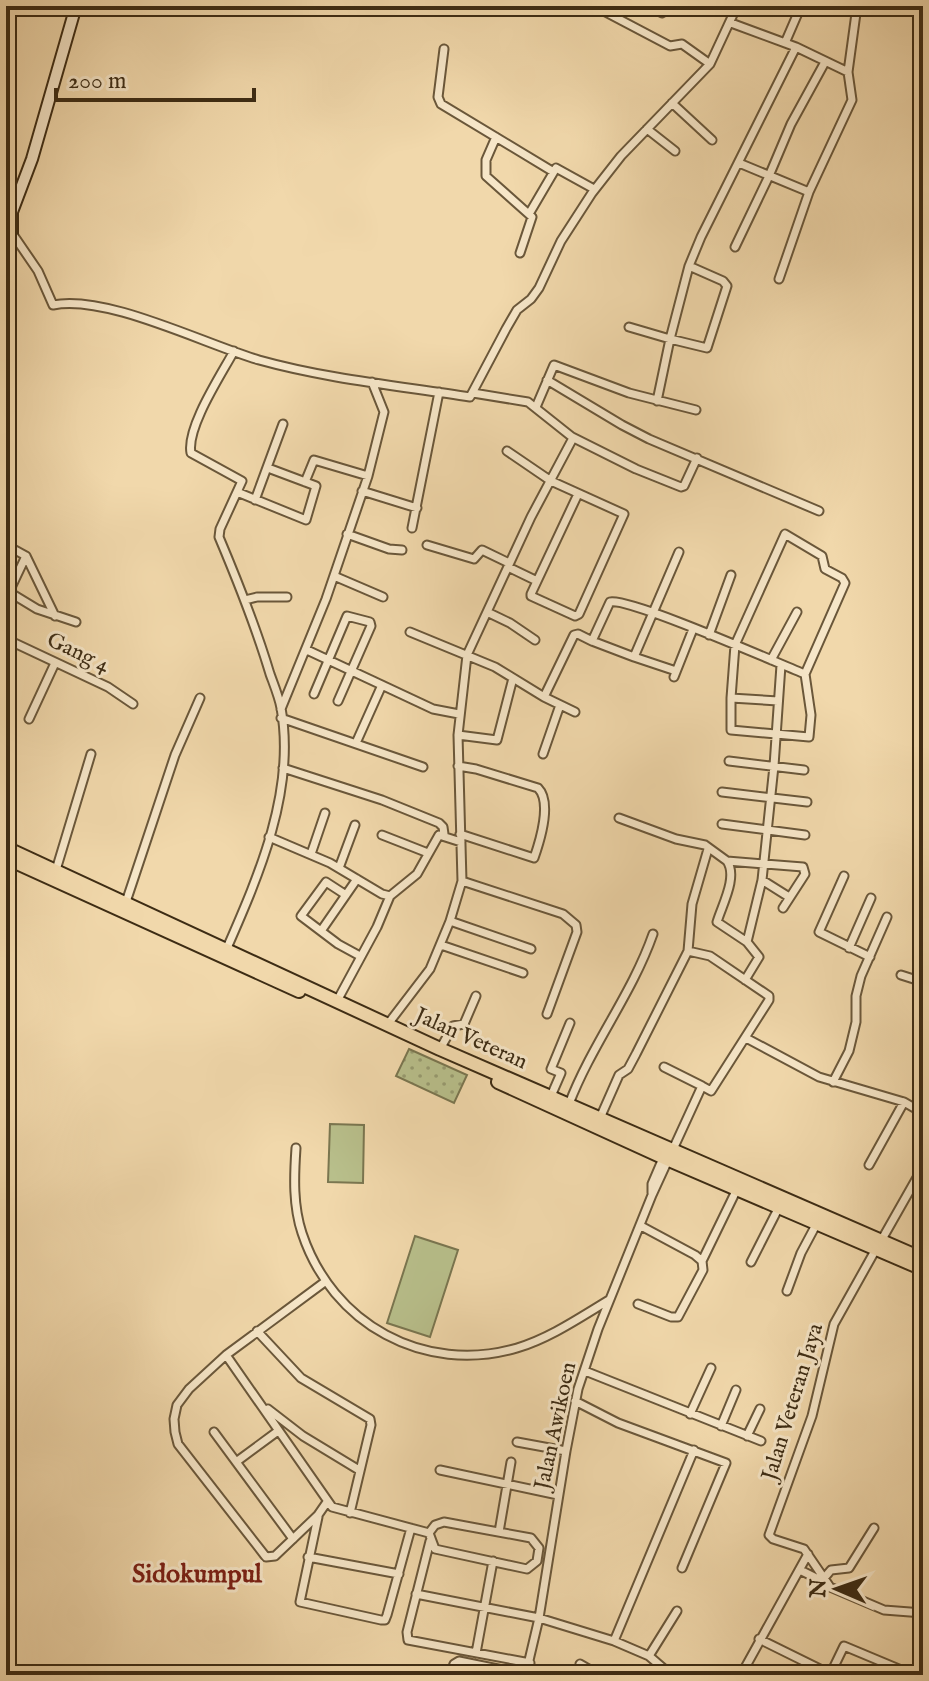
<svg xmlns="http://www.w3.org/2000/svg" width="929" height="1681" font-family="'IM FELL English',serif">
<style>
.grass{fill:#b8bf8b;stroke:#7a7650;stroke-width:2}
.park{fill:url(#park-dots);stroke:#7a7650;stroke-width:2}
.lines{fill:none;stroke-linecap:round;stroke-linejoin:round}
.street-casing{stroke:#6a573a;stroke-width:11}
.secondary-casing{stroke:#3d2c14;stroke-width:14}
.highway-casing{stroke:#3d2c14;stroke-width:16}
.street{stroke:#f6e6c8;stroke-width:7}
.secondary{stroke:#f6e6c8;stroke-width:10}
.highway{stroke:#f1d8ab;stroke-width:12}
.labels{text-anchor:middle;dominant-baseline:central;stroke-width:6;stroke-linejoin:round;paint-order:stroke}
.street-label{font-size:22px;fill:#3d2c14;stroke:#f6e6c8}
.quarter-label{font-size:26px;font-weight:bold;fill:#7a1f14;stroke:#f6e6c8}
</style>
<defs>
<pattern id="park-dots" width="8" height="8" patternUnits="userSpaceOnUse" patternTransform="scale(2)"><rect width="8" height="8" fill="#b8bf8b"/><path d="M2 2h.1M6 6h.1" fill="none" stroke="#979b70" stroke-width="1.8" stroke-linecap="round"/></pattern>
</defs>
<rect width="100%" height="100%" fill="#f1d8ab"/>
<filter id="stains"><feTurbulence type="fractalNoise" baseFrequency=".0025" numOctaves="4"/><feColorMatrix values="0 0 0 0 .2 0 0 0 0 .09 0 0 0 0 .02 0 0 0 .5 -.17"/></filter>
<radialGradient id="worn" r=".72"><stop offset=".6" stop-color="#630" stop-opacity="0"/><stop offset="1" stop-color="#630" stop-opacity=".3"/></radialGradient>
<path class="grass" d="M330,1124L364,1125L363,1183L328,1182Z
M415,1236L458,1250L430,1337L387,1323Z"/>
<path class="park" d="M409,1049L467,1075L454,1103L396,1076Z"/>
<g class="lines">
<defs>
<path id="street" d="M594,6L670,46L682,44L710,64
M649,6L662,13
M326,11L327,6
M731,23L796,47L848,72
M785,43L801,6
M444,49L438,97L441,104L552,171
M672,103L712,140
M647,129L675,151
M496,137L486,160V176L532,217L520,253
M739,163L809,192
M529,214L556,168L594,189
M12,233L38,271L53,305C106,294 204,344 259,360C327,379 400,386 470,397L506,329L517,310L531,299L539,288L561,241L592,193L621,156L710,64L737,6
M735,247L769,176L791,124L825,62
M779,279L809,192L852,100L848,72L857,6
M629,327L670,339L689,266L701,237L796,47
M547,380L622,425L649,439L819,511
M473,393L528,402L572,437L636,469L681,487L684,486L697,458
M657,401L670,339L707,348L727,286L723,281L689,266
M536,407L554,365L629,393L696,410
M507,451L551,481L624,514L579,614L575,616L531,596V594L578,494
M305,482L314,460L368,476
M362,491L417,508
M237,492L306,520L316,486L268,468
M255,500L283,424
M412,528L439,392
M347,534L389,549L402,550
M6,545L26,556L55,616
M427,545L474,559L482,550L509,563
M26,556L9,592L37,609L76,622
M508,567L537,581
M334,576L383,597
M245,600L257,597H287
M487,612L510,623L535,640
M410,632L495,667L544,697L574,635L578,634L592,641L610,602C629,597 775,662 805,674L845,583L842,578L825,569L822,556L785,534L735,645L731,698L778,701
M709,635L731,575
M6,639L108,687L133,704
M592,641L634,657L679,552
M307,650L433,709L459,714
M634,657L676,671
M771,660L797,612
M674,677L693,629
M314,694L347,616L370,622L371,626L338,701
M544,697L575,712
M731,698V730L809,737L811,715L805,674
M281,709L326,599L368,476L384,412L372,382
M281,718L423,767
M29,719L55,663
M458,735L497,740L513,678
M356,743L382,685
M543,754L560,705
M729,761L804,770
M458,766L476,769L538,788C552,802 540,841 534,858L460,834
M283,768L382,800L439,823L443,827L444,834
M722,792L807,802
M619,818L676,839L705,845L727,861L803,867L805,874L783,908
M722,824L805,835
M382,835L428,853
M269,837L330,863L382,894L390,896
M311,854L325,813
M727,861C738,877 722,905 717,922L747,942
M339,868L355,825
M56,870L91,754
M844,876L819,932L870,957
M762,880L789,897
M462,881L563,914L576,925L577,932L547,1014
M346,895L326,882L301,916L338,944L360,956
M390,896L417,874L439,835L461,842
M126,902L175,755L200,698
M450,921L531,949
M321,931L357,879
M441,945L523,973
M227,948C259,875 296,790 281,708C279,697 274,685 270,674C256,627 238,582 219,537L220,529L242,481L191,453C186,428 221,375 234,351
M849,948L871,898
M688,951L692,904L708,849
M901,975L923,982
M745,980L759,957L747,942L762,880L774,766L781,665
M337,1001L377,927L390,896
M388,1024L430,969L450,921L462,881L458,735L467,655L531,517L573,438
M746,1038L819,1077L904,1102L923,1113
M440,1049L453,1026L464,1024L476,996
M664,1067L702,1086
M833,1082L849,1051L856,1022V996L861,976L887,917
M551,1096L561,1073L551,1069L570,1023
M569,1104C592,1044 632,994 653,934
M296,1148C294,1177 293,1206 302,1233C332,1324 424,1375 517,1348C550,1338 579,1318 609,1300
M869,1165L904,1102
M652,1193V1184L664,1156
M881,1241L923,1167
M876,1249L834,1324L812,1416L769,1535L773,1539L804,1549L830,1587L884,1610L923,1613
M702,1261L737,1189
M751,1262L779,1207
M326,1281L226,1355L332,1507L429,1533
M787,1291L801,1253L817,1223
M638,1304L671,1317H678L703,1270L702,1261L695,1255L641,1226
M257,1331L301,1378L370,1419L371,1425L350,1513
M226,1355L189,1389L177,1405L174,1419L175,1432L178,1444L266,1557L275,1556L318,1515L327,1502
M585,1371L761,1441
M575,1401L618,1423L726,1463L682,1568
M268,1409L303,1436L359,1470
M690,1414L711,1368
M721,1426L736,1390
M214,1432L293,1539
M747,1436L760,1409
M517,1442L566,1451
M236,1462L278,1431
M440,1470L558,1495
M318,1517L300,1602L381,1620H385L387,1615L411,1528
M444,1522L531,1538L539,1548L537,1561L527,1569L435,1549L429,1533L435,1525Z
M499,1532L511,1462
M430,1541L407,1632L408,1640L530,1663
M308,1557L399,1574
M800,1570L818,1579L825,1577L831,1570L849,1568L874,1528
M416,1594L539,1618L614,1641L649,1656L671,1675
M759,1639L832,1675
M614,1641L694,1450
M476,1653L493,1561
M649,1656L677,1611
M580,1664L599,1675
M526,1673L539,1618L566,1451L578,1389L598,1329L652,1195L702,1086L711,1091L769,1000V996L710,956L688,951L636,1054L628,1069L619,1075L600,1118
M450,1675L454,1664L459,1661L528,1675
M741,1675L808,1554
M830,1675L844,1646L899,1669L922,1675"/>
<path id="secondary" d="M6,252L12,233V212L32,159L76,6"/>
<path id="highway" d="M6,848L440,1049L923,1259
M6,858L299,991
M498,1082L669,1160L923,1269"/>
</defs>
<use href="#street" class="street-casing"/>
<use href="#secondary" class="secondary-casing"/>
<use href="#highway" class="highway-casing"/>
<use href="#street" class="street"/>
<use href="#secondary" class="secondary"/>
<use href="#highway" class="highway"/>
</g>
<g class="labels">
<g class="street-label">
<text transform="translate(78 653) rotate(25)">Gang 4</text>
<text transform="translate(471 1039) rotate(24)">Jalan Veteran</text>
<text transform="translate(793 1402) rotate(-73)">Jalan Veteran Jaya</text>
<text transform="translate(556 1426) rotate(-78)">Jalan Awikoen</text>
</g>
<g class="quarter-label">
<text x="197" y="1574">Sidokumpul</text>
</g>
</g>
<rect width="929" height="1681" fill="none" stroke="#f1d8ab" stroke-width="32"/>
<rect x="8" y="8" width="913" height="1665" fill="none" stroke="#3d2c14" stroke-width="4"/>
<rect x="16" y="16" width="897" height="1649" fill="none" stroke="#3d2c14" stroke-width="2"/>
<g transform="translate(837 1589) rotate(272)" stroke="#f6e6c8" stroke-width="6" paint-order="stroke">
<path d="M0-6L14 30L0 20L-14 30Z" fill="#3d2c14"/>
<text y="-12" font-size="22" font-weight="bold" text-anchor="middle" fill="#3d2c14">N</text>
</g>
<path d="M56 88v12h198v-12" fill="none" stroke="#3d2c14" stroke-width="4"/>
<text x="68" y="88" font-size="24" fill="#3d2c14" stroke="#f6e6c8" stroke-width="6" paint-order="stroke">200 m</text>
<rect width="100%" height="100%" filter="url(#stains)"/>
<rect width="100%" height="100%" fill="url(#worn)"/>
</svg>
